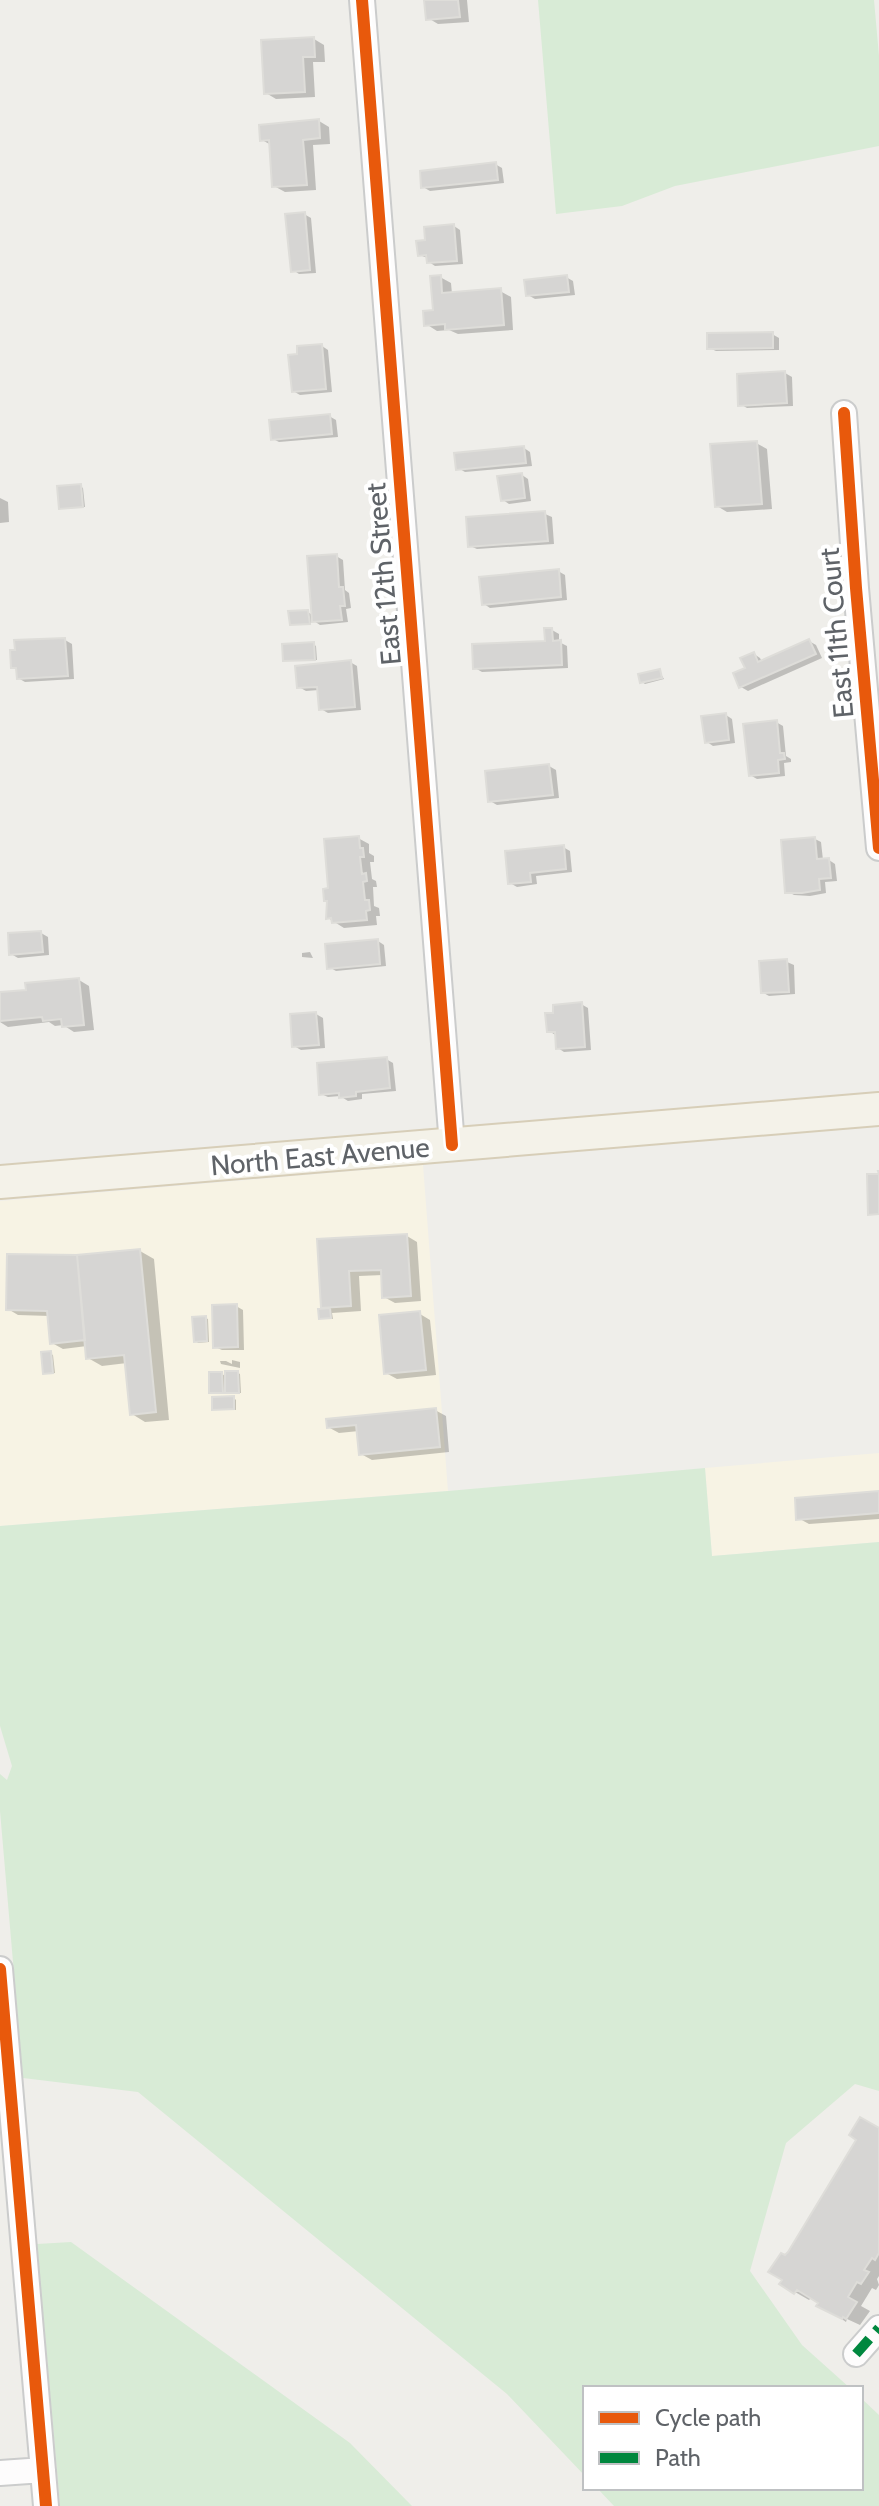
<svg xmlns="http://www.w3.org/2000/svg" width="879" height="2506" font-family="Cabin,sans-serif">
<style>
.commercial{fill:#f7f3e4}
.green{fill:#d8ebd6}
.shadow{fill:#0003}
.building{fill:#d6d5d3;stroke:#deddd9;stroke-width:2}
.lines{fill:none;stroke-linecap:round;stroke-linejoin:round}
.minor-casing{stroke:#cbcccc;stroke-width:28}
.major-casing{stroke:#d7ceb8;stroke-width:36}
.minor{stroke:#fdfcfc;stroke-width:24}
.major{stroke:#f4f2e9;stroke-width:32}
.quiet{stroke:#00873e;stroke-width:10;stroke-dasharray:20 10;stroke-linecap:butt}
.cycleway-casing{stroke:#fff;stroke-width:17}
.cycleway{stroke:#e8590c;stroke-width:12}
.labels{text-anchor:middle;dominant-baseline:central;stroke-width:8;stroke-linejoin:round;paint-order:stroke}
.street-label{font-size:28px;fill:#5f6368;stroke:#fff}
</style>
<rect width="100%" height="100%" fill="#efeeea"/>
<path class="commercial" d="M423,1165L448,1491L0,1526V1201Z
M879,1453V1542L712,1556L705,1468Z"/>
<path class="green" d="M538,0H874L879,56V146L675,186L622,206L556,214Z
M705,1468L712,1556L879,1542V2091L855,2084L786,2143L750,2271L802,2345L850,2388H585V2476L507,2394L138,2092L23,2078L0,1811V1774L7,1780L12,1766L0,1726V1526L448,1491Z
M71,2242L350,2443L412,2506H60L37,2244Z
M861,2398L879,2415V2506H614L597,2488H861Z"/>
<path class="shadow" d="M426,0H467L469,22L438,24L428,18Z
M314,39L324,45L325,62H313L315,97L276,99L266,93Z
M319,121L329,127L330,144L313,145L316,190L285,192L274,186L271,145L262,140Z
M495,164L502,168L504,183L430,191L423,187Z
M304,214L311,218L316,273L299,274L293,270Z
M454,226L460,230L463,264L435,266L429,262L428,258L419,255L427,242Z
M440,277L451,283L452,294L500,291L511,297L513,330L458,334L449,330L437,331L426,324L435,312Z
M566,277L573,281L575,295L535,299L528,295Z
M772,334L779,338V350L716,351L709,348Z
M322,346L328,350L332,392L300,395L293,391Z
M785,373L792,377L793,406L747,408L740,404Z
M329,416L336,420L338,437L279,442L273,439Z
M756,443L767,449L772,509L727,512L717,506Z
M524,448L530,452L532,466L465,472L458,468Z
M522,475L528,479L531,501L509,504L503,500Z
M80,486L83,488L85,507H61Z
M0,498L8,502L9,522L0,523Z
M545,514L552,517L554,544L477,549L470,546Z
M336,556L343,560L345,590L349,593L351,608L346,609L348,622L320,625L311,619V624H291L307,612L313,615Z
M558,571L565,575L567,600L490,608L484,604Z
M552,630L559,634V642L567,646L568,668L482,672L475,668L547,643Z
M65,640L72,644L74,679L25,682L18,678V670L13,667L17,652Z
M809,641L816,645L822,658L748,691L741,687L754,654L760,658L762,662Z
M313,644L316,646L317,660H285Z
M350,662L357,666L361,710L328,713L321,709L319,690L306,691L299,687Z
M659,671L664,679L645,684L642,682Z
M726,715L732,719L735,743L713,746L707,742Z
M776,722L783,726L786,756L791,759V762L784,763L785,776L757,779L750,775Z
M549,766L556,770L559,798L497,805L490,801Z
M358,838L369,844V853L374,856V862H370L372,879L376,881L377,887H373L374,906L379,908L380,916H376L377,925L344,928L328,918L331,890Z
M815,839L821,842L823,860H829L835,864L837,881L825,882L826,893L810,896L794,895L787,891Z
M563,847L570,851L572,872L536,876L537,884L517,887L510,883Z
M41,933L48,937L49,955L18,958L11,954Z
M378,941L384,945L386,966L336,971L329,967Z
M310,952L313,958L302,957V953Z
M787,962L794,965L795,994L769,996L762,992Z
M79,980L89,986L94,1030L74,1032L63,1025L55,1026L49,1022L8,1027L0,1022V994L28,992Z
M581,1004L588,1008L591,1050L564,1052L558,1048L557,1036L549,1031Z
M316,1014L323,1018L325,1048L301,1050L294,1046Z
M386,1059L393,1063L396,1091L362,1094V1099L348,1101L340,1096L328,1097L321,1094Z
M407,1236L417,1242L421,1301L395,1303L384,1297L383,1275L359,1276L361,1311L332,1313L333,1319L321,1318L328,1310L323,1307L319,1241Z
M140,1251L154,1259L169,1420L145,1422L132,1414L127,1363L102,1366L88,1358L87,1346L63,1349L52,1343L50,1316L18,1315L8,1309L77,1257Z
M236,1306L243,1310L244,1350H222L215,1347Z
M420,1314L430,1320L436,1375L397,1379L386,1373Z
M205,1318L208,1319L209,1342L198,1343L196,1341Z
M51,1354L53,1355L55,1373L47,1374L44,1373Z
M232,1360L240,1362V1368L221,1364L220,1361H226L232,1364Z
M238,1373L240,1374L241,1393H230L225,1390V1394L211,1392L222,1374L227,1377Z
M234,1398L236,1400V1410L214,1408Z
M435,1410L446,1416L449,1452L372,1460L361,1454L359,1431L339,1433L328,1427Z
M879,1493V1519L809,1524L798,1518Z
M879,2130V2276L877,2279L879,2285L876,2290L872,2288L861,2306L870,2311L860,2325L847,2319L846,2322L811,2298L809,2300L795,2292L786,2258Z"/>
<path class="building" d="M424,0H458L460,17L426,20Z
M314,37L315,57H303L305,92L264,94L261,40Z
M319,119L320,138L303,140L307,185L272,187L269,140L260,141L259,125Z
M496,162L498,180L421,188L420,171Z
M305,212L310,270L291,272L285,214Z
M454,224L457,261L427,263L426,255L418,256L416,241L425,240L424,227Z
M441,275L442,293L501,288L504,325L445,330V324L424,326L423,311L433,310L430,276Z
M567,275L569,292L526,296L524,280Z
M773,332V348L707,349V333Z
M322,344L326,389L292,392L288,355L297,354V346Z
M785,371L787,403L738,406L737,374Z
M330,414L332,434L271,440L269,420Z
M757,441L762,504L715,507L710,444Z
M524,446L526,463L456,470L454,453Z
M522,473L525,498L501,501L497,476Z
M81,484L83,507L59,509L57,486Z
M545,511L548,541L468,547L466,517Z
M337,554L339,587H343L345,606H340L342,620L312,622L307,556Z
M559,569L561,597L482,605L479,577Z
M308,610L310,624L290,625L288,611Z
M544,628H552L553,641L561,640L562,665L473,669L472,644L545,641Z
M65,638L68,676L17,679L16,668H11L10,650H15L14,640Z
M809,639L816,654L739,688L733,673L745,668L740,658L754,652L758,662Z
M314,642L315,660L283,661L282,644Z
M351,660L355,707L319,710L317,687L297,688L295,666Z
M660,669L662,678L640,683L638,674Z
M726,713L729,740L705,743L701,716Z
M777,720L780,753H784L785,759L778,760L779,773L749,776L743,724Z
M549,764L553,795L488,802L485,771Z
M359,836L360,848H363L364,857H360L362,874L366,873L367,881L363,882L365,900H369L370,910L366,911L367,920L332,923L331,918L326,919L327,901H324L323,889L328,888L324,839Z
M815,837L817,859L829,858L831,878L819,879L820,890L802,893H785L781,840Z
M564,845L566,869L530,873L531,882L508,884L505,851Z
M41,931L43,952L9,955L8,933Z
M378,939L380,964L327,969L325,944Z
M787,959L789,992L761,993L759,961Z
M79,978L84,1025L62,1027L61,1019L43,1021L42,1017L0,1021V992L26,990L25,983Z
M582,1002L585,1047L556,1049L555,1032H547L545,1013H553V1005Z
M316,1012L319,1045L292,1047L290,1014Z
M387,1057L390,1088L356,1092V1096L339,1098V1093L319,1095L317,1063Z
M878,1171H879V1214L868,1215L867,1174H879Z
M407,1234L411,1296L382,1298L381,1270L349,1271L351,1306L321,1308L317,1239Z
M140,1249L156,1412L130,1415L124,1355L86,1359L77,1255Z
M7,1254L77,1255L85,1340L50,1344L47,1311L6,1310Z
M237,1304L238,1347L213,1348L212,1305Z
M330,1308L331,1318L319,1319L318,1309Z
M420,1311L426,1370L384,1374L379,1315Z
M206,1316L207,1341L194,1342L192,1317Z
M51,1351L53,1373L43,1374L41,1352Z
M225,1371H238L239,1393H225Z
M209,1372H222L223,1393H209Z
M234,1396V1409L212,1410V1397Z
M436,1408L440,1447L359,1455L356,1425L327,1428L326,1419Z
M879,1491V1513L796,1520L795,1498Z
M860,2117L879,2128V2253L875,2260L872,2258L864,2270L869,2272L861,2284L857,2282L848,2297L857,2302L846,2319L843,2317L842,2319L816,2306L818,2303L797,2290L794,2294L779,2284L782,2280L768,2272L781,2253L785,2255L788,2252L856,2140L849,2135Z"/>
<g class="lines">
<defs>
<path id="minor" d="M362,0L452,1145
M844,413L856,588L879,848
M0,1969L46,2506
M856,2354L879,2328
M0,2473L43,2470"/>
<path id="major" d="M0,1182L879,1109"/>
</defs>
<use href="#minor" class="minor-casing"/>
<use href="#major" class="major-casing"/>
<use href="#minor" class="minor"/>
<use href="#major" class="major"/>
<path class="quiet" d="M856,2354L879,2328"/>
<defs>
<path id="cycleway" d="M362,0L452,1145
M844,413L856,588L879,848
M0,1969L46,2506"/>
</defs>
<use href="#cycleway" class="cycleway-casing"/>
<use href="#cycleway" class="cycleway"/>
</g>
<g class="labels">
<g class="street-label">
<text transform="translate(383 574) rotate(-95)">East 12th Street</text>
<text transform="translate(836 633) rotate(-95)">East 11th Court</text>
<text transform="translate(320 1156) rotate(-5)">North East Avenue</text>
</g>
</g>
<rect x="583" y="2386" width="280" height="104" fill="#ffffff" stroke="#bfc1c3" stroke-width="2"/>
<rect x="599" y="2412" width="40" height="12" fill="#e8590c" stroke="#bfc1c3" stroke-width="2"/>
<text x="655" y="2426" font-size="24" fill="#5f6368">Cycle path</text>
<rect x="599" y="2452" width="40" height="12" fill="#00873e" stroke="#bfc1c3" stroke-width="2"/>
<text x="655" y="2466" font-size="24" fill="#5f6368">Path</text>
</svg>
